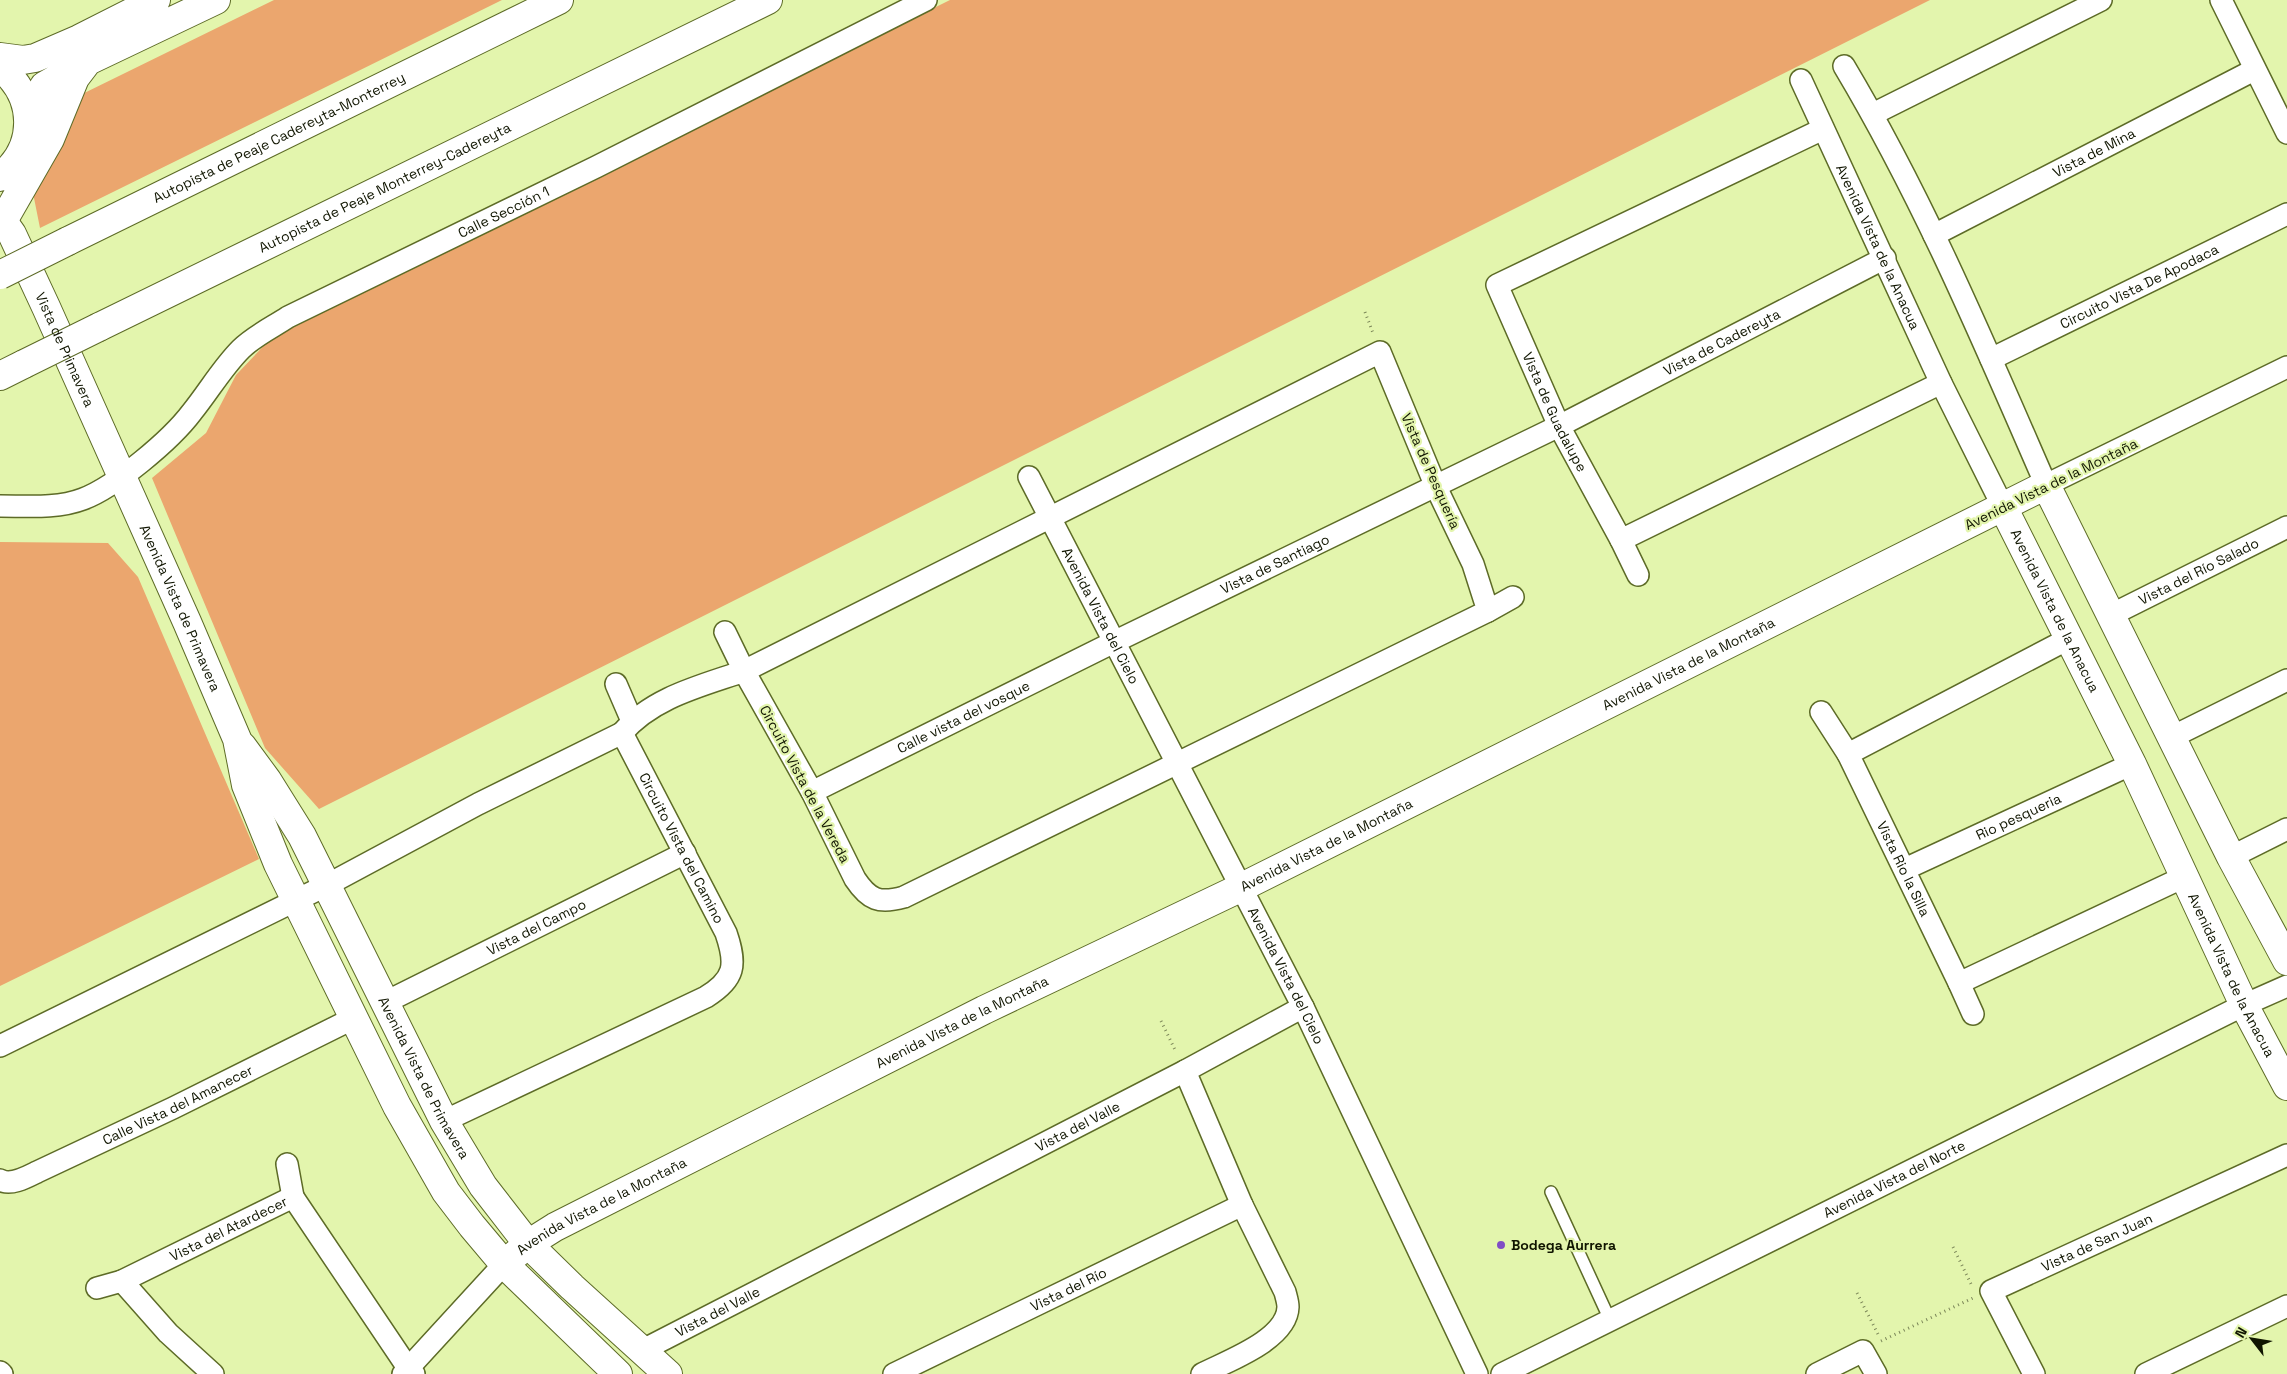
<svg xmlns="http://www.w3.org/2000/svg" width="2287" height="1374" font-family="'Space Grotesk',sans-serif">
<style>
.green{fill:#eba66e}
.lines{fill:none;stroke-linecap:round;stroke-linejoin:round}
.lane-casing{stroke:#5d6b27;stroke-width:14}
.street-casing{stroke:#5d6b27;stroke-width:24}
.secondary-casing{stroke:#5d6b27;stroke-width:30}
.primary-casing{stroke:#5d6b27;stroke-width:30}
.highway-casing{stroke:#5d6b27;stroke-width:30}
.path{stroke:#7b8658;stroke-width:3;stroke-dasharray:1 4;stroke-linecap:butt}
.lane{stroke:#fff;stroke-width:11}
.street{stroke:#fff;stroke-width:21}
.secondary{stroke:#fff;stroke-width:28}
.primary{stroke:#fff;stroke-width:28}
.highway{stroke:#fff;stroke-width:28}
.highway-bridge-casing{stroke:#5d6b27;stroke-width:30;stroke-linecap:butt}
.highway-bridge{stroke:#fff;stroke-width:28}
.poi-dot{fill:#804dc5;stroke:#e3f5ad;stroke-width:2}
.labels{text-anchor:middle;dominant-baseline:central;stroke-width:4.5;stroke-linejoin:round;paint-order:stroke}
.street-label{font-size:14px;fill:#101500;stroke:#e3f5ad}
.poi-label{font-size:14px;font-weight:bold;fill:#101500;stroke:#e3f5ad;text-anchor:start}
</style>
<rect width="100%" height="100%" fill="#e3f5ad"/>
<path class="green" d="M274,0H502L40,228L24,148L15,127Z
M950,0H1930L319,809L265,748L152,478L206,433L236,375L273,336Z
M0,542L108,543L138,577L259,859L0,986Z"/>
<g class="lines">
<defs>
<path id="lane" d="M1551,1192L1610,1320"/>
<g id="street">
<path d="M2221,0L2287,133"/>
<path d="M1844,66C1924,200 1984,343 2046,485L2287,367"/>
<path id="s1" d="M1801,80L1941,383L2003,507"/>
<path d="M1873,114L2101,0"/>
<path id="s2" d="M1823,129L1497,285L1559,426L1621,540L1941,383"/>
<path id="s3" d="M1934,235L2254,70"/>
<path d="M1380,352L1436,487L1473,564L1488,611L904,897C879,904 869,900 855,879L812,792L744,671Z"/>
<path id="s4" d="M1991,359L2287,214"/>
<path id="s5" d="M1029,477L1303,1007L1477,1374"/>
<path id="s6" d="M0,506C27,506 57,509 83,499C115,487 171,440 192,412C209,391 222,368 241,349C254,336 273,327 288,317L596,167L926,0"/>
<path d="M1621,540L1638,575"/>
<path d="M1488,611L1513,597"/>
<path id="s7" d="M2111,615L2287,527"/>
<path id="s8" d="M2070,638L1848,754L1959,983L2186,876"/>
<path d="M616,684L632,721"/>
<path d="M1821,712L1848,754"/>
<path d="M622,733C653,697 701,686 744,671L725,632"/>
<path d="M2172,737L2287,680"/>
<path id="s9" d="M812,792L1114,642L1559,426L1885,258"/>
<path d="M2231,857L2287,829"/>
<path id="s10" d="M1905,869L2132,764"/>
<path d="M1959,983L1973,1014"/>
<path id="s11" d="M386,1002L685,853"/>
<path id="s12" d="M0,1046L327,885L478,804L622,733L726,933C737,965 735,979 706,997L444,1121"/>
<path d="M1185,1071L1303,1007"/>
<path d="M287,1164L293,1197"/>
<path id="s13" d="M0,1180C11,1186 27,1177 37,1172L173,1108L354,1018"/>
<path d="M97,1288L122,1281"/>
<path id="s14" d="M641,1351L1185,1071L1242,1205L1285,1292C1286,1296 1288,1302 1288,1307C1287,1340 1227,1361 1202,1374"/>
<path d="M0,1372L2,1374"/>
<path id="s15" d="M213,1374L168,1333L122,1281L293,1197L408,1368L414,1374"/>
<path d="M403,1374L504,1264"/>
<path id="s16" d="M894,1374L1242,1205"/>
<path id="s17" d="M1502,1374L2244,1005L2287,986"/>
<path d="M1817,1374L1863,1351L1876,1374"/>
<path id="s18" d="M2034,1374L1991,1291L2287,1155"/>
<path d="M2146,1374L2287,1306"/>
</g>
<g id="secondary">
<path id="s19" d="M0,217L12,234L46,307L187,622L237,739L246,785L278,864L397,1106L446,1192L472,1226L504,1264L618,1374"/>
<path id="s20" d="M2003,507L2132,764L2244,1005L2287,1086"/>
<path id="s21" d="M242,746L267,780L302,836L444,1121L483,1186L528,1244L572,1287L668,1374"/>
<path id="s22" d="M504,1264L528,1244L555,1227L984,1010L1240,888L2046,485L2231,857L2287,961"/>
</g>
<path id="primary" d="M0,57L23,60L35,58L79,39L156,0
M0,67C37,97 38,147 0,177
M28,136L37,101L44,86L88,61L216,0
M7,214L50,139L75,78L88,61"/>
<g id="highway">
<path id="s23" d="M68,241L559,0"/>
<path id="s24" d="M99,327L768,0"/>
<path d="M0,376L24,364"/>
</g>
</defs>
<use href="#lane" class="lane-casing"/>
<use href="#street" class="street-casing"/>
<use href="#secondary" class="secondary-casing"/>
<use href="#primary" class="primary-casing"/>
<use href="#highway" class="highway-casing"/>
<path class="path" d="M1365,312L1373,333
M1161,1021L1176,1052
M1953,1247L1971,1284
M1857,1293L1879,1336
M1881,1341L1973,1298"/>
<use href="#lane" class="lane"/>
<use href="#street" class="street"/>
<use href="#secondary" class="secondary"/>
<use href="#primary" class="primary"/>
<use href="#highway" class="highway"/>
<defs>
<path id="highway-bridge" d="M0,275L68,241
M24,364L99,327"/>
</defs>
<use href="#highway-bridge" class="highway-bridge-casing"/>
<use href="#highway-bridge" class="highway-bridge"/>
</g>
<circle class="poi-dot" cx="1501" cy="1245" r="5"/>
<g class="labels">
<g class="street-label">
<text stroke="none"><textPath href="#s23" startOffset="235">Autopista de Peaje Cadereyta-Monterrey</textPath></text>
<text stroke="none"><textPath href="#s3" startOffset="180">Vista de Mina</textPath></text>
<text stroke="none"><textPath href="#s24" startOffset="318">Autopista de Peaje Monterrey-Cadereyta</textPath></text>
<text stroke="none"><textPath href="#s6" startOffset="601">Calle Sección 1</textPath></text>
<text stroke="none"><textPath href="#s1" startOffset="184">Avenida Vista de la Anacua</textPath></text>
<text stroke="none"><textPath href="#s4" startOffset="165">Circuito Vista De Apodaca</textPath></text>
<text stroke="none"><textPath href="#s9" startOffset="1015">Vista de Cadereyta</textPath></text>
<text stroke="none"><textPath href="#s19" startOffset="148">Vista de Primavera</textPath></text>
<text stroke="none"><textPath href="#s2" startOffset="501">Vista de Guadalupe</textPath></text>
<text transform="translate(1431 471) rotate(66)">Vista de Pesquería</text>
<text transform="translate(2051 484) rotate(-26)">Avenida Vista de la Montaña</text>
<text stroke="none"><textPath href="#s9" startOffset="516">Vista de Santiago</textPath></text>
<text stroke="none"><textPath href="#s7" startOffset="98">Vista del Río Salado</textPath></text>
<text stroke="none"><textPath href="#s19" startOffset="431">Avenida Vista de Primavera</textPath></text>
<text stroke="none"><textPath href="#s20" startOffset="116">Avenida Vista de la Anacua</textPath></text>
<text stroke="none"><textPath href="#s5" startOffset="156">Avenida Vista del Cielo</textPath></text>
<text stroke="none"><textPath href="#s22" startOffset="1329">Avenida Vista de la Montaña</textPath></text>
<text stroke="none"><textPath href="#s9" startOffset="169">Calle vista del vosque</textPath></text>
<text transform="translate(805 784) rotate(62)">Circuito Vista de la Vereda</text>
<text stroke="none"><textPath href="#s10" startOffset="125">Rio pesqueria</textPath></text>
<text stroke="none"><textPath href="#s22" startOffset="924">Avenida Vista de la Montaña</textPath></text>
<text stroke="none"><textPath href="#s12" startOffset="826">Circuito Vista del Camino</textPath></text>
<text stroke="none"><textPath href="#s8" startOffset="378">Vista Rio la Silla</textPath></text>
<text stroke="none"><textPath href="#s11" startOffset="168">Vista del Campo</textPath></text>
<text stroke="none"><textPath href="#s20" startOffset="521">Avenida Vista de la Anacua</textPath></text>
<text stroke="none"><textPath href="#s5" startOffset="561">Avenida Vista del Cielo</textPath></text>
<text stroke="none"><textPath href="#s22" startOffset="519">Avenida Vista de la Montaña</textPath></text>
<text stroke="none"><textPath href="#s21" startOffset="379">Avenida Vista de Primavera</textPath></text>
<text stroke="none"><textPath href="#s13" startOffset="195">Calle Vista del Amanecer</textPath></text>
<text stroke="none"><textPath href="#s14" startOffset="491">Vista del Valle</textPath></text>
<text stroke="none"><textPath href="#s17" startOffset="438">Avenida Vista del Norte</textPath></text>
<text stroke="none"><textPath href="#s22" startOffset="114">Avenida Vista de la Montaña</textPath></text>
<text stroke="none"><textPath href="#s15" startOffset="249">Vista del Atardecer</textPath></text>
<text stroke="none"><textPath href="#s18" startOffset="210">Vista de San Juan</textPath></text>
<text stroke="none"><textPath href="#s16" startOffset="194">Vista del Río</textPath></text>
<text stroke="none"><textPath href="#s14" startOffset="86">Vista del Valle</textPath></text>
</g>
<g class="poi-label">
<text x="1511" y="1245">Bodega Aurrera</text>
</g>
</g>
<g transform="translate(2252 1339) rotate(301)" stroke="#e3f5ad" stroke-width="4" paint-order="stroke">
<path d="M0-4L9 19L0 12L-9 19Z" fill="#101500"/>
<text y="-8" font-size="14" font-weight="bold" text-anchor="middle" fill="#101500">N</text>
</g>
</svg>
